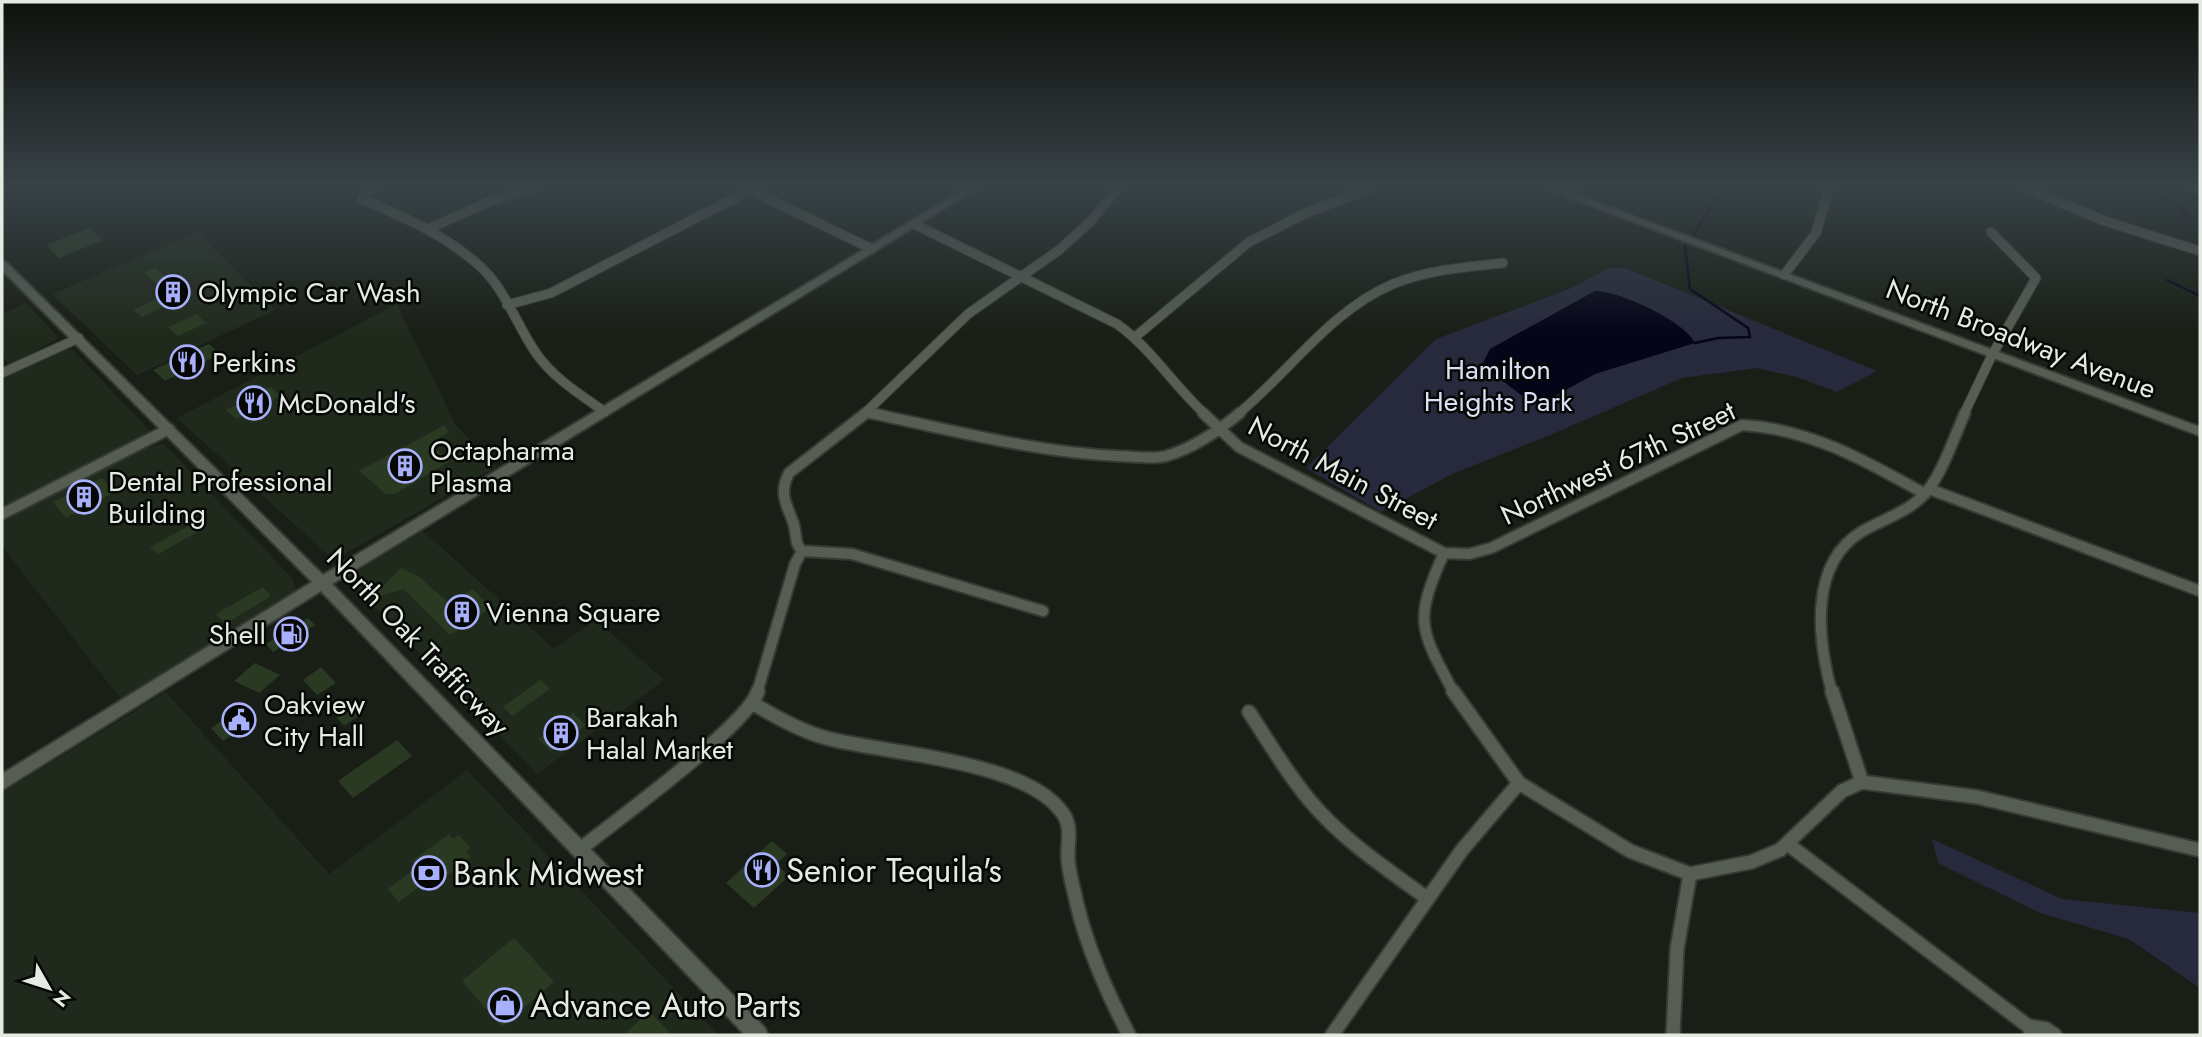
<svg xmlns="http://www.w3.org/2000/svg" width="2202" height="1037" font-family="Jost,sans-serif">
<style>
.built{fill:#202a1c}
.green{fill:#272a3c}
.water{fill:#050519}
.lines{fill:none;stroke-linecap:round;stroke-linejoin:round}
.stream{stroke:#050519;stroke-width:2.5}
.building{fill:#2a3a22}
.street-far2-casing{stroke:#363a34;stroke-width:11}
.street-far1-casing{stroke:#363a34;stroke-width:14}
.street-casing{stroke:#363a34;stroke-width:17}
.secondary-casing{stroke:#363a34;stroke-width:4}
.highway-casing{stroke:#363a34;stroke-width:4}
.street-far2{stroke:#565e53;stroke-width:9}
.street-far1{stroke:#565e53;stroke-width:10}
.street{stroke:#565e53;stroke-width:13}
.secondary{fill:#565e53;fill-rule:evenodd}
.highway{fill:#62904d;fill-rule:evenodd}
.labels{text-anchor:middle;dominant-baseline:central;stroke-width:5;stroke-linejoin:round;paint-order:stroke}
.poi-label{font-size:28px;fill:#e5eae3;stroke:#060805;text-anchor:start}
.street-label{font-size:28px;fill:#e5eae3;stroke:#060805}
.park-label{font-size:28px;fill:#dcdff5;stroke:#060805}
.near-poi-label{font-size:33px;fill:#e5eae3;stroke:#060805;text-anchor:start}
</style>
<rect width="100%" height="100%" fill="#191f16"/>
<path class="built" d="M198,232L275,310L137,375L52,294Z
M26,303L59,338L10,365L2,356V314Z
M397,304L455,424L496,467L334,560L177,418Z
M63,349L74,351L151,432L2,510V375Z
M161,444L165,445L292,578L296,589L290,598L123,702L2,546V519L138,450Z
M423,531L554,649L596,620L664,680L537,774L352,584L356,574L363,568Z
M166,692L329,874L467,770L718,1035H2V793Z"/>
<path class="green" d="M1609,268H1625L1877,371L1837,392L1797,377L1757,368L1682,378L1550,435L1452,474L1381,512L1306,468L1436,339L1569,289Z
M1932,839L2062,899L2200,913V988L2129,939L2040,913L1938,863Z"/>
<path class="water" d="M1595,291C1618,290 1686,322 1695,343L1595,374L1549,399L1525,398L1482,365L1490,349Z"/>
<g class="lines">
<path class="stream" d="M2153,188L2184,212L2187,219
M1694,234L1722,188
M1685,246L1690,289L1748,328L1750,337L1718,338L1695,343
M2167,280L2200,296"/>
</g>
<path class="building" d="M89,228L103,240L59,258L46,245Z
M155,268L188,295L142,317L133,310L157,299L155,294L165,290L144,273Z
M197,314L206,323L178,336L168,327Z
M209,344L220,354L165,381L153,370Z
M271,387L281,396L236,419L226,410Z
M445,425L449,432L430,444L450,461L395,494H386L359,471Z
M102,478L115,492L66,518L53,502Z
M196,522L203,529L158,554L150,547Z
M401,568L419,577L450,604L472,589L492,607L450,635L403,589L371,599Z
M263,587L271,596L225,624L216,614Z
M308,618L315,625L273,652L266,644Z
M255,663L280,675L259,693L234,681Z
M321,667L336,683L317,695L303,680Z
M540,680L550,689L512,716L503,707Z
M355,704L363,713L344,726L336,717Z
M242,708L252,722L223,741L211,728Z
M573,713L586,725L551,751L538,739Z
M397,740L412,756L353,798L338,781Z
M449,834L453,839L459,835L471,848L466,851L471,857L433,886L428,880L399,902L388,889L417,867L412,861Z
M772,841L787,854L776,864L789,876L754,908L726,883Z
M514,938L554,982L502,1027L462,981Z
M649,1011L672,1035H624Z"/>
<g class="lines">
<defs>
<path id="street-far2" d="M376,188L365,193L362,199C406,218 446,235 482,268C506,291 517,326 536,353C553,378 581,395 605,412
M746,188L872,249
M2026,188L2105,221L2200,251
M1569,195L1576,188
M914,224L1117,324C1151,348 1174,386 1205,414
M430,228L488,202L534,188
M1784,275L1816,233L1829,188
M507,305L551,293L750,190
M1135,337L1249,242L1306,213L1370,188
M2,373L79,338
M867,412L878,414
M864,414L968,314L1059,250L1091,221L1118,188
M1238,414C1289,372 1331,310 1393,284C1427,270 1466,267 1503,263
M1964,414L1992,355L2036,278L1991,232"/>
<path id="street-far1" d="M870,413C952,430 1034,452 1118,456C1133,456 1152,460 1166,456C1194,448 1218,431 1240,413
M1203,413L1239,447L1444,553L1469,554L1491,548L1742,425C1811,429 1866,461 1925,494
M1929,489L2200,591
M2,514L169,429
M802,551C794,543 797,535 794,525C787,504 778,495 789,473L866,413
M802,551L852,554L1043,611
M1444,553C1413,622 1420,629 1454,693
M757,693L795,564L802,551
M1832,693C1818,641 1808,565 1861,532C1883,519 1912,511 1928,490C1944,469 1954,437 1965,413"/>
<path id="street" d="M1453,691L1519,783L1630,851L1690,874
M1832,691L1862,782
M754,704C777,718 801,731 826,738C885,754 1033,760 1065,817C1072,830 1067,845 1068,859C1069,870 1071,880 1074,891C1084,941 1105,989 1129,1035
M1249,712C1269,742 1287,774 1311,802C1344,841 1387,869 1428,899
M1789,845L2028,1026L2033,1035
M579,850C614,822 748,725 758,691
M2028,1026L2046,1029L2055,1035
M1332,1035L1462,850L1519,783
M1673,1035L1677,949L1690,874L1751,862L1780,850L1842,791L1862,782L1977,797L2200,850"/>
<path id="secondary" d="M966,188H978L332,584L765,1028L768,1035H745L321,591L2,790V774L312,582L2,270V261L6,262L323,575Z
M1544,188H1558L2200,427V436Z"/>
<path id="highway" d="M2190,188H2200V193L2192,191Z"/>
</defs>
<use href="#street-far2" class="street-far2-casing"/>
<use href="#street-far1" class="street-far1-casing"/>
<use href="#street" class="street-casing"/>
<use href="#secondary" class="secondary-casing"/>
<use href="#highway" class="highway-casing"/>
<use href="#street-far2" class="street-far2"/>
<use href="#street-far1" class="street-far1"/>
<use href="#street" class="street"/>
<use href="#secondary" class="secondary"/>
<use href="#highway" class="highway"/>
</g>
<linearGradient id="sky" x2="0" y2="1"><stop stop-color="#0e110c"/><stop offset="0.56" stop-color="#384247"/><stop offset="1" stop-color="#384247" stop-opacity="0"/></linearGradient>
<rect width="2202" height="333" fill="url(#sky)"/>
<defs>
<symbol id="building-ring" viewBox="-11 -11 22 22"><circle r="9.5" fill="#060805" stroke="#a8b0fc" stroke-width="1.5"/><path d="M-4-6H4V6H1V3H-1V6H-4ZM-2.5-4.3h1.7v1.8h-1.7ZM.8-4.3h1.7v1.8H.8ZM-2.5-1h1.7V.8h-1.7ZM.8-1h1.7V.8H.8Z" fill="#a8b0fc"/></symbol>
<symbol id="restaurant-ring" viewBox="-11 -11 22 22"><circle r="9.5" fill="#060805" stroke="#a8b0fc" stroke-width="1.5"/><path d="M-5-6h1v4h1v-4h1v4h1v-4h1v5L-1.5 .5V6h-2V.5L-5-1ZM5-6V6H3V1.5H1.5Q1.5-4 5-6Z" fill="#a8b0fc"/></symbol>
<symbol id="fuel-ring" viewBox="-11 -11 22 22"><circle r="9.5" fill="#060805" stroke="#a8b0fc" stroke-width="1.5"/><path d="M-5.5-6h7V0h2V4h1.3V-2.5L3-4.5l.8-.8L6-3V5H2.5V1h-1V6h-7ZM-4.2-4.7v3.2H.2V-4.7Z" fill="#a8b0fc"/></symbol>
<symbol id="civic-ring" viewBox="-11 -11 22 22"><circle r="9.5" fill="#060805" stroke="#a8b0fc" stroke-width="1.5"/><path d="M-.6-6.5H3V-4.5H.6V-3L4-1V1h2V6H-6V1h2V-1L-.6-3ZM-1.2 2.5V6h2.4V2.5Z" fill="#a8b0fc"/></symbol>
<symbol id="bank-ring" viewBox="-11 -11 22 22"><circle r="9.5" fill="#060805" stroke="#a8b0fc" stroke-width="1.5"/><path d="M-6-4H6V4H-6ZM0-2.3a2.3 2.3 0 1 0 0 4.6a2.3 2.3 0 1 0 0-4.6Z" fill="#a8b0fc"/></symbol>
<symbol id="shop-ring" viewBox="-11 -11 22 22"><circle r="9.5" fill="#060805" stroke="#a8b0fc" stroke-width="1.5"/><path d="M-5-2.5h2.3a2.7 3.5 0 0 1 5.4 0H5L5.5 6h-11ZM-1.5-2.5h3a1.5 2.3 0 0 0-3 0Z" fill="#a8b0fc"/></symbol>
</defs>
<g fill-rule="evenodd">
<use href="#building-ring" x="154" y="273" width="38" height="38"/>
<use href="#restaurant-ring" x="168" y="343" width="38" height="38"/>
<use href="#restaurant-ring" x="235" y="384" width="38" height="38"/>
<use href="#building-ring" x="386" y="447" width="38" height="38"/>
<use href="#building-ring" x="65" y="478" width="38" height="38"/>
<use href="#building-ring" x="443" y="593" width="38" height="38"/>
<use href="#fuel-ring" x="272" y="615" width="38" height="38"/>
<use href="#civic-ring" x="220" y="701" width="38" height="38"/>
<use href="#building-ring" x="542" y="714" width="38" height="38"/>
<use href="#restaurant-ring" x="743" y="851" width="38" height="38"/>
<use href="#bank-ring" x="410" y="854" width="38" height="38"/>
<use href="#shop-ring" x="486" y="986" width="38" height="38"/>
</g>
<g class="labels">
<g class="poi-label">
<text x="198" y="292">Olympic Car Wash</text>
<text x="212" y="362">Perkins</text>
<text x="278" y="403">McDonald's</text>
<text x="430" y="450">Octapharma<tspan x="430" dy="32">Plasma</tspan></text>
<text x="108" y="481">Dental Professional<tspan x="108" dy="32">Building</tspan></text>
<text x="486" y="612">Vienna Square</text>
<text x="266" y="634" text-anchor="end">Shell</text>
<text x="264" y="704">Oakview<tspan x="264" dy="32">City Hall</tspan></text>
<text x="586" y="717">Barakah<tspan x="586" dy="32">Halal Market</tspan></text>
</g>
<g class="street-label">
<text transform="translate(2021 339) rotate(21)">North Broadway Avenue</text>
<text transform="translate(1618 463) rotate(-25)">Northwest 67th Street</text>
<text transform="translate(1343 473) rotate(28)">North Main Street</text>
<text transform="translate(418 642) rotate(46)">North Oak Trafficway</text>
</g>
<g class="park-label">
<text x="1498" y="369">Hamilton<tspan x="1498" dy="32">Heights Park</tspan></text>
</g>
<g class="near-poi-label">
<text x="786" y="870">Senior Tequila's</text>
<text x="453" y="873">Bank Midwest</text>
<text x="530" y="1005">Advance Auto Parts</text>
</g>
</g>
<rect width="2202" height="1037" fill="none" stroke="#e5eae3" stroke-width="7"/>
<g transform="translate(49 988) rotate(129)" stroke="#060805" stroke-width="5" paint-order="stroke">
<path d="M0-5L12 26L0 18L-12 26Z" fill="#e5eae3"/>
<text y="-10" font-size="19" font-weight="bold" text-anchor="middle" fill="#e5eae3">N</text>
</g>
</svg>
